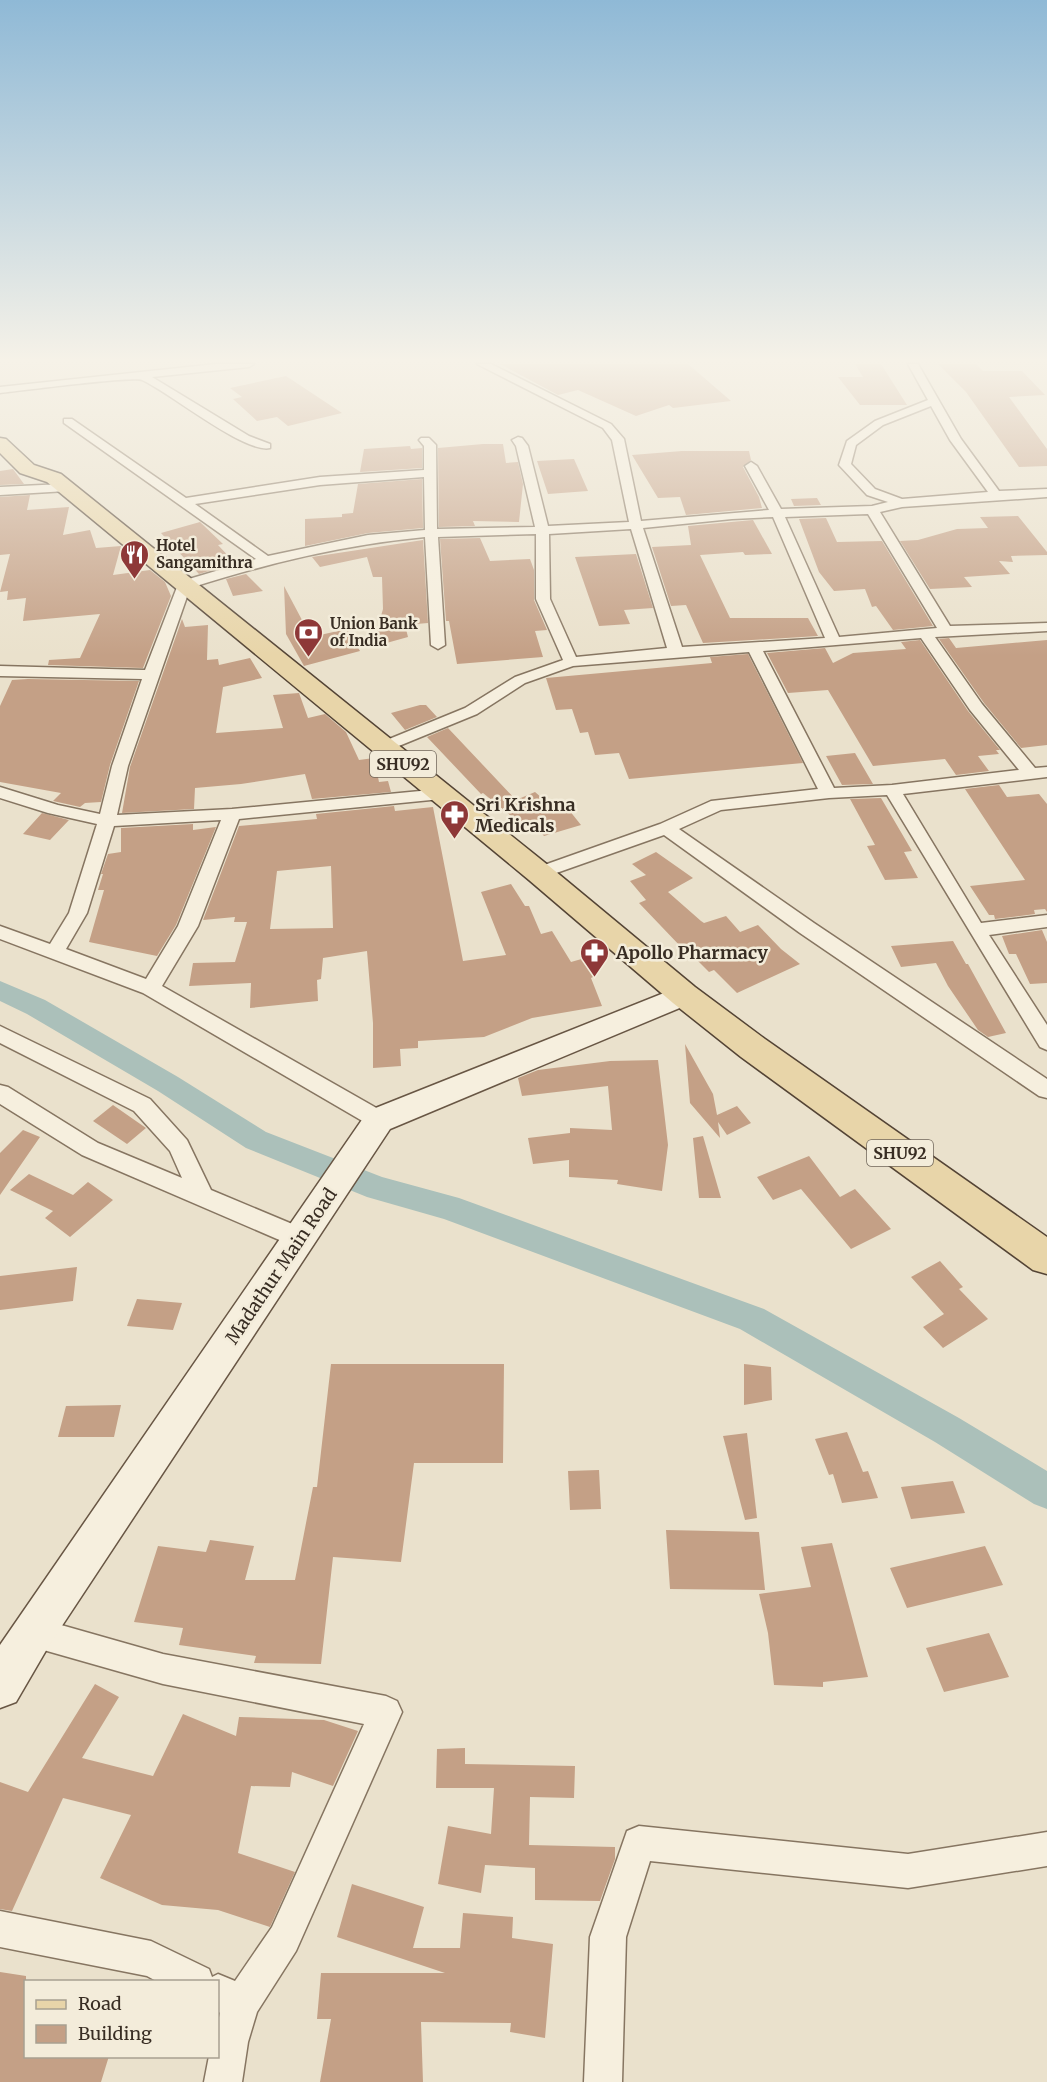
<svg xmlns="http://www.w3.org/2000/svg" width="1047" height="2082" font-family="Merriweather,serif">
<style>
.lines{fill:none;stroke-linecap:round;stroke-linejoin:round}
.canal{fill:#abc0ba;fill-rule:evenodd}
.building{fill:#c4a086;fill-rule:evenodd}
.street-casing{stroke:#867561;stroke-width:3}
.secondary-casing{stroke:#685644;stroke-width:3}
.primary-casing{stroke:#544435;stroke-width:3}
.street{fill:#f6efde;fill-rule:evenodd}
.secondary{fill:#f6efde;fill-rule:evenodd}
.primary{fill:#e8d5a9;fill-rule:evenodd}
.labels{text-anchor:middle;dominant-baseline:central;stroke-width:5;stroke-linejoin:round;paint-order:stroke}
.far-poi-label{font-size:15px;font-weight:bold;fill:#382d23;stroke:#f3ecda;text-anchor:start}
.shield{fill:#f3ecda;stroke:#70665a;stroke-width:1.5}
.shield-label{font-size:16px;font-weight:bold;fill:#382d23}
.poi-label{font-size:18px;font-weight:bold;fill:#382d23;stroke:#f3ecda;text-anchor:start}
.street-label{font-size:18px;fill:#382d23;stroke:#f3ecda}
</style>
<rect width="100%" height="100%" fill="#eae1cc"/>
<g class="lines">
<path class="canal" d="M0,981L45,1000L178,1077L266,1132L382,1177L459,1198L764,1309L959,1418L1047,1471V1509L1034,1504L935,1442L740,1329L444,1219L367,1197L246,1148L158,1091L27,1014L0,1001Z"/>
</g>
<path class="building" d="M500,364H688L731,401L673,408L669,405L636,416L578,390L558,395Z
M855,364H881L907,405H860L838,377H863Z
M938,364H976L983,371H1022L1045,395L1009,397L1047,449V466L1019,467L966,392Z
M286,376L342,413L288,426L277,417L257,421L233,399L242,397L230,388Z
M483,444H503L506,463L518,462L523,484L519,522L473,521L475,526L439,527L438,448Z
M410,446L411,449L422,448V468L360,472L364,449Z
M682,451H749L751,460L743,467L759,497L762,508L686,515L680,497L658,498L632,455Z
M574,459L588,491L548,494L537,461Z
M13,469L24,484L0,485V471Z
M422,479L423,528L368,533L305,546V519L342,517V514L353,513L358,484Z
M30,495L27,510L69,507L63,535L90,530L96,548L121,546L113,575L150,570L165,582L171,596L143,668L48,665L49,660L80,658L100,614L23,621L26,598L7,600L8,591L0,592L10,554L0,555V497Z
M817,498L821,505L794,506L791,499Z
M1018,516L1047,552V555L1011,556L1013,562L999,561L1010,574L964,577L972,587L930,589L900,541L918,540L957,529L988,528L980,517Z
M826,518L837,542L882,541L933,626L893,630L876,606L872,607L865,589L834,591L819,572L799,519Z
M753,520L772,554L745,555L743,552L700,555L730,618H808L818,636L703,643L686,605L671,606L652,547L691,545L688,526Z
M200,522L223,544L218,545L235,563L199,574L161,533Z
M480,538L490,561L530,559L534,570V600L547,630L535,631L543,657L457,664L449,621H446L440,539Z
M423,540L428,623L405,625L408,637L372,647L383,609L382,577H373L367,557L320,567L312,557Z
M636,554L653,608L624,610L630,624L599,626L575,557Z
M246,574L263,591L233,596L226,579Z
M284,586L311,637L347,629L360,651L304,666L286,634Z
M182,619L185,627L208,625L207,660L218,659L219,665L250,658L262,678L223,687L216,733L283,728L273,695L299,693L308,718L325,714L346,732L359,760L374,758L379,782L388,781L391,792L312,799L305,774L241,784L195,788L194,809L122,813L130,767Z
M949,638L956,648L1047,640V745L1021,748L984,703L939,639Z
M920,640L968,711L1000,750H996L999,754L978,756L989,771L956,775L945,759L873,766L828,690L788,693L767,653L825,648L833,663L853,653L906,649L901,642Z
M748,654L803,763L629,779L619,753L595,755L588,732L580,733L572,709L556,710L546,678L712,663L710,657Z
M28,679L139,681L110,765L101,802L85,803L80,807L53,801L61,793L0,782V706L12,680Z
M420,705H426L437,717L405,730L391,713Z
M448,728L516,800L535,792L549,804L561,800L581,825L544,836L531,821L521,824L483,793L481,794L427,737Z
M855,753L873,784L842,785L826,756Z
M999,785L1007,797L1039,794L1047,804V912L1045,909L1034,910L1035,914L995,919L994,915H989L970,886L1025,880L965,789Z
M881,798L912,851L904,852L918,878L885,880L867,846L875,845L850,799Z
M394,806L395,811L433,807L463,961L506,955L481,892L511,884L525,906H529L541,934L552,931L571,962L585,958L597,975L591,978L602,1006L532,1018L484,1037L418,1041V1048L400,1049L401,1066L373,1068V1023L367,951L323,958L321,979L317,980L318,1001L250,1008L251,983L189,986L193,963L235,962L247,922H234L235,917L203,920L239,826L317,819L316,814ZM331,866L333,928L270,929L277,871Z
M42,813L69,820L50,840L23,834Z
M193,824V830L216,827L176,925L157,956L89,942L104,890H98L103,874H101L108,854L121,852V828Z
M656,852L693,878L668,892L701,921L704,923L726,916L740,932L758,925L781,949L800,964L737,993L714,970L709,972L684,947L682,948L639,903L646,900L630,881L646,875L632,864Z
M1042,930L1047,942V983L1030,984L1016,954H1009L1002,936Z
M953,941L966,964H968L1006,1033L988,1037L978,1030L948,986L936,963L901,967L891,946Z
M685,1044L713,1094L717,1115L737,1106L751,1123L727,1135L718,1122L720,1138L690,1103Z
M658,1060L668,1145L662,1191L617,1184L618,1180L569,1177V1160L533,1164L528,1138L570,1133V1128L612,1130L608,1086L522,1096L518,1078L538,1070L610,1061Z
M113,1105L146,1128L127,1144L93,1121Z
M23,1130L40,1137L0,1195V1153Z
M703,1136L721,1198H699L693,1138Z
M809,1156L840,1197L855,1189L891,1229L851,1249L801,1189L773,1200L757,1177Z
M29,1174L73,1195L88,1182L113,1200L70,1237L45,1218L53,1211L10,1190Z
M940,1261L963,1287L959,1289L988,1319L943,1348L923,1327L944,1314L911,1277Z
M77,1267L73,1301L0,1310V1276Z
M137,1299L182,1303L173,1330L127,1326Z
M331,1364H504L503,1463H414L401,1562L333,1557L321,1664L254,1663L256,1656L179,1645L183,1628L134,1622L158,1546L206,1552L210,1540L254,1546L245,1580H295L313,1487H317Z
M744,1364L771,1367L772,1400L744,1405Z
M121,1405L114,1437H58L66,1406Z
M847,1432L863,1472L868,1471L878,1498L842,1503L833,1474L829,1475L815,1439Z
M747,1433L757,1518L745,1520L723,1436Z
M599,1470L601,1509L570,1510L568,1471Z
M953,1481L965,1513L911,1519L901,1487Z
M666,1530L759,1532L765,1590L670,1589Z
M832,1543L868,1677L823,1682V1687L774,1685L768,1633L759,1594L811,1587L801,1547Z
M985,1546L1003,1585L907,1608L890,1568Z
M989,1633L1009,1677L944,1692L926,1648Z
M95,1684L119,1697L82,1758L153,1776L183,1714L236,1736L239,1717L324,1720L358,1731L333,1786L292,1772L290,1787L251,1786L238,1853L295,1872L270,1927L218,1910L162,1905L100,1878L131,1815L63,1798L12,1911L0,1909V1782L28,1792Z
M465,1748V1764L575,1766L574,1798L530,1797L529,1845L615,1847V1859L600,1901L535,1900V1868L485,1865L481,1893L438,1884L448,1826L491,1834L494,1788H436L437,1749Z
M352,1884L424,1907L413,1948H460L463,1913L513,1917L512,1938L553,1944L545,2038L510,2032L511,2023L421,2022L423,2082H320L331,2019H317L321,1973H445L337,1937Z
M0,1972L26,1976V2056H109L101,2082H0Z"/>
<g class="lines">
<defs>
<path id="street" d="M216,364H254L249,367L152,377L249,436L270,444V448C245,454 169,392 142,380C132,376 20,391 0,393V387Z
M477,364H491L611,424L624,439L641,521L769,510L745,466L751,462L757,466L781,509L872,506L888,502L867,495L839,465L847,441L875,421L928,400L908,364H918L961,439L999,491L1047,489V497L902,507L880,512L950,626L1047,623V631L935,637L982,704L1035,768L1047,767V777L903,794L981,923L1047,915V927L989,935L1047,1025V1050L1040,1047L887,795L829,798L721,810L679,829L814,923L1047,1079V1098L1039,1096L800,933L664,835L545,877H533L530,873L533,869L660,824L711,801L818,789L749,652L573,666L525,683L477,714L389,750H377L375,747L377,744L465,708L515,677L563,660L536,599V534L438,537L445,645L438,649L431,645L425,537C342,545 269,563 190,588L128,766L117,815L232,809L441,789L447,790L450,794L447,798L441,799L239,819L198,926L162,986L387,1114L390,1120L387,1126L379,1129L371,1126L143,993L0,939V926L50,944L69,913L97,824L48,813L0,798V787L58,805L100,814L112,766L142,679L0,676V666L145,670L179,582L256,559L64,423V419H72L186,498L320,477L424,470V446L419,440L421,438H429L436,445L437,529L535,527L516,446L512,440L518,437L522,438L528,446L548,526L629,522L612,440L603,428ZM931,406L950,440L988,492L902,499L875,489L851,464L856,445L883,425ZM424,477L425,530L368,535L268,556L195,504L320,485ZM868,514L937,628L839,637L785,517ZM773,517L825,638L682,647L643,528L732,519ZM631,529L667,648L576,657L550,599L549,534ZM921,638L970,710L1019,770L892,785L834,788L763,651ZM221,820L178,926L146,979L66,949L87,913L114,826Z
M63,484L69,488L67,491L0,495V487Z
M0,1026L150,1099L187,1140L211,1190L309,1231L312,1238L309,1245L300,1248L291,1245L82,1155L0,1104V1085L8,1087L98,1143L182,1178L170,1151L134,1111L0,1043Z
M33,1617L163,1654L386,1696L397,1701L402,1712L296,1951L257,2012L248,2042L242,2082H204L209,2056H218V2022L220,2013L218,2011V1982H158L147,1976L0,1947V1911L151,1941L209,1969L212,1977L218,1974L235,1981L272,1927L364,1724L163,1684L33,1647L22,1643L18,1632L22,1621Z
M639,1826L908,1854L1047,1832V1866L908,1888L650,1861L626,1937L622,2082H584L590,1937L627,1831Z"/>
<path id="secondary" d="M684,985L694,988L698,995L694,1002L390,1129L48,1647L16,1702L0,1708V1645L368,1111Z"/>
<path id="primary" d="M0,438L6,439L34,465L61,474L549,866L695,987L765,1039L1047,1237V1274L1033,1270L741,1057L673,1003L529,880L47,482L20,473L0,453Z"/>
</defs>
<use href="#street" class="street-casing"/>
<use href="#secondary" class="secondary-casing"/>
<use href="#primary" class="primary-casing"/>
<use href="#street" class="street"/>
<use href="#secondary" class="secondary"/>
<use href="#primary" class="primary"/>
</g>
<linearGradient id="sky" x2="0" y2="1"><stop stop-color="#8fb9d6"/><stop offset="0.55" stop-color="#f6f2e8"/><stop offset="1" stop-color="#f6f2e8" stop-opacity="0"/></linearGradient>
<rect width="1047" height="656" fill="url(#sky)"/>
<defs>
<symbol id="restaurant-pin" viewBox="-11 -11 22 30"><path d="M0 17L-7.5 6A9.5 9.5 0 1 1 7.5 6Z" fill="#8e3838" stroke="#f3ecda"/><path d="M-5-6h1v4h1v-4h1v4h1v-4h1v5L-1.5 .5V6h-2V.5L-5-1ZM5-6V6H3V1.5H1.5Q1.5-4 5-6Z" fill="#fff"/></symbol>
<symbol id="bank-pin" viewBox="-11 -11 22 30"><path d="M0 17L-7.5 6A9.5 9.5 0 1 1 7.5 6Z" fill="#8e3838" stroke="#f3ecda"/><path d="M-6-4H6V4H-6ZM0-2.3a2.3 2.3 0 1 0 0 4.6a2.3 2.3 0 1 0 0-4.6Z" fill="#fff"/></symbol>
<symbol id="pharmacy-pin" viewBox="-11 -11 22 30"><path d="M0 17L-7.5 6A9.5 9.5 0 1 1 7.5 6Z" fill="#8e3838" stroke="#f3ecda"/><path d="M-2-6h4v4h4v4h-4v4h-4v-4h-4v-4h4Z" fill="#fff"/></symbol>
</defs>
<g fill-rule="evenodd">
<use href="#restaurant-pin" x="118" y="538" width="33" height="45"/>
<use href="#bank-pin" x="292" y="616" width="33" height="45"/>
<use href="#pharmacy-pin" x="438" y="798" width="33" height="45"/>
<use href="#pharmacy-pin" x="578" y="936" width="33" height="45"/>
</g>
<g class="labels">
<g class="far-poi-label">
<text x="156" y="545">Hotel<tspan x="156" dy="17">Sangamithra</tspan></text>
<text x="330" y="623">Union Bank<tspan x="330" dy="17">of India</tspan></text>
</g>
<g class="shield">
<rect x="370" y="751" width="66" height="26" rx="4.5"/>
<rect x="867" y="1140" width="66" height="26" rx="4.5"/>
</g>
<g class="shield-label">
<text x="403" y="764">SHU92</text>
<text x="900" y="1153">SHU92</text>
</g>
<g class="poi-label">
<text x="475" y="804">Sri Krishna<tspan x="475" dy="21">Medicals</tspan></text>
<text x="616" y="952">Apollo Pharmacy</text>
</g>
<g class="street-label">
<text transform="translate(281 1266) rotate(-56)">Madathur Main Road</text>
</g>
</g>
<rect x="24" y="1980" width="195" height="78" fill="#f3ecda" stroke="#a8a091" stroke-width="1.5"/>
<rect x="36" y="2000" width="30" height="9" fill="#e8d5a9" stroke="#a8a091" stroke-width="1.5"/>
<text x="78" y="2010" font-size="18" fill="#382d23">Road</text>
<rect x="36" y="2025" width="30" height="18" fill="#c4a086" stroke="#a8a091" stroke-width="1.5"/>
<text x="78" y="2040" font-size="18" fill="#382d23">Building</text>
</svg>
